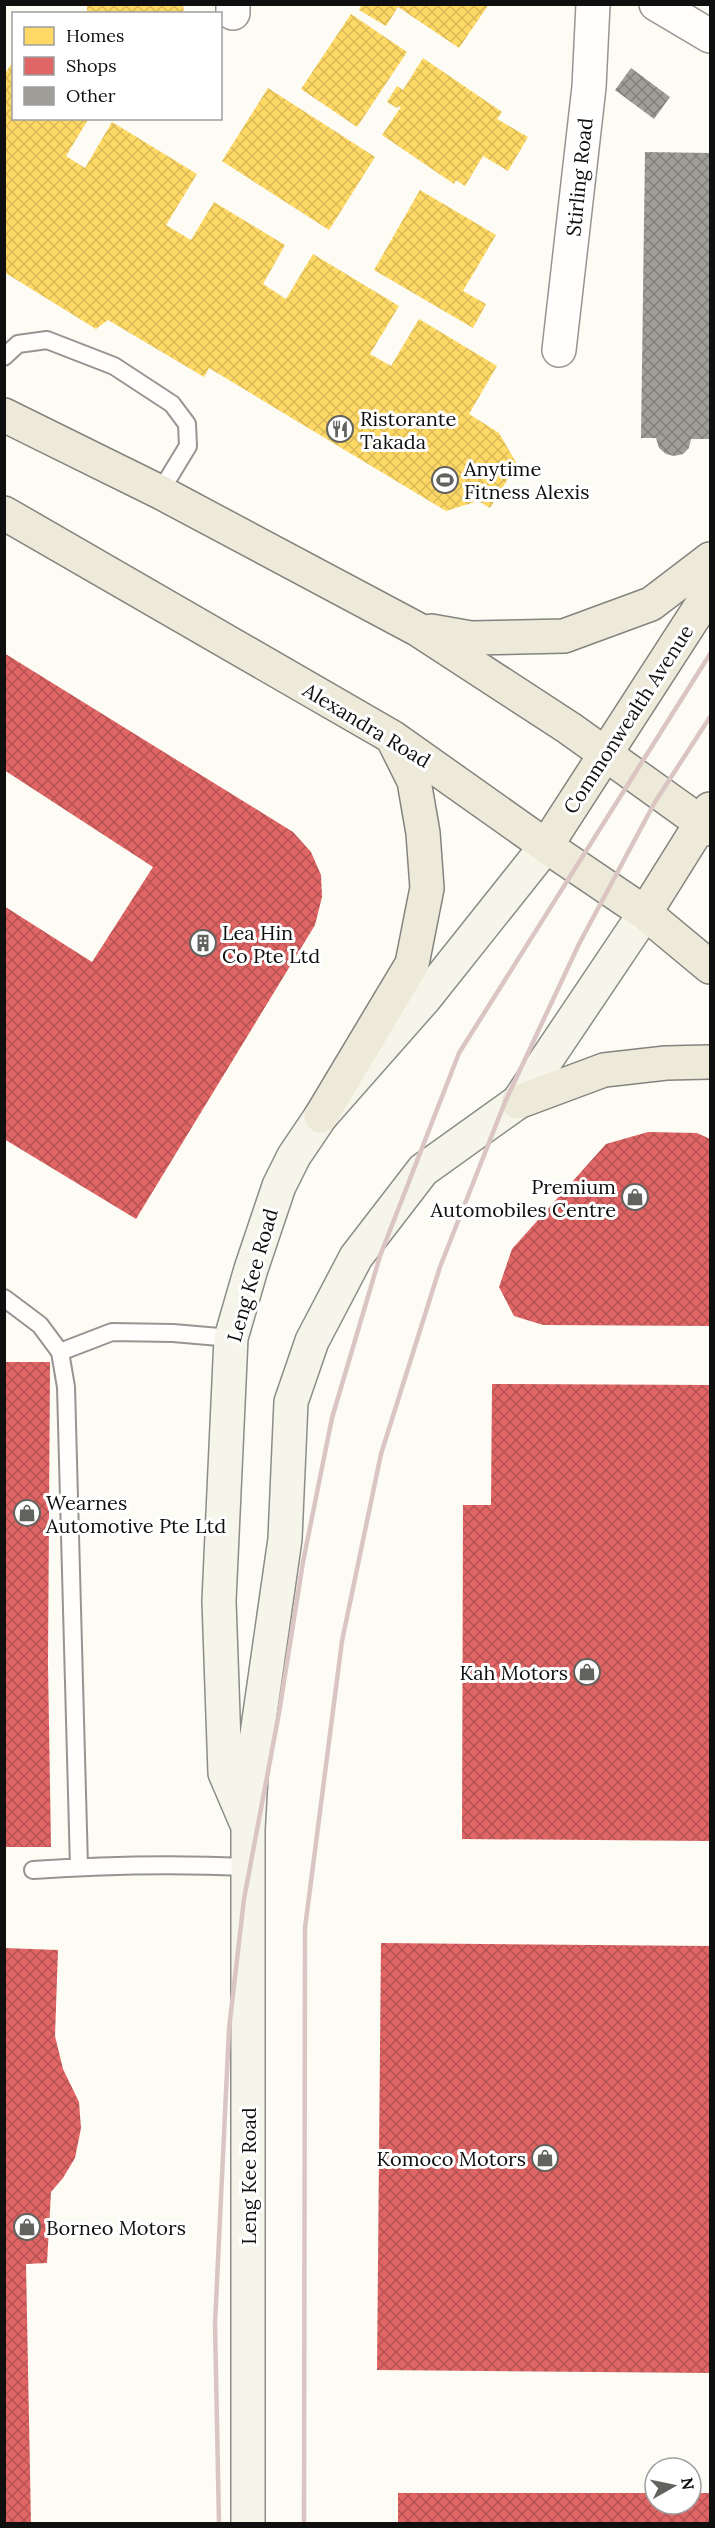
<svg xmlns="http://www.w3.org/2000/svg" width="715" height="2528" font-family="Lora,serif">
<style>
.homes{fill:url(#homes-cross-hatch)}
.shops{fill:url(#shops-cross-hatch)}
.building{fill:url(#building-cross-hatch)}
.lines{fill:none;stroke-linecap:round;stroke-linejoin:round}
.lane-casing{stroke:#969592;stroke-width:20}
.street-casing{stroke:#969592;stroke-width:36}
.secondary-casing{stroke:#8c8c89;stroke-width:36}
.primary-casing{stroke:#83837f;stroke-width:36}
.lane{stroke:#fffefd;stroke-width:16}
.street{stroke:#fffefd;stroke-width:33}
.secondary{stroke:#f5f5ea;stroke-width:33}
.primary{stroke:#edead9;stroke-width:33}
.rail{stroke:#dac5c3;stroke-width:4.5}
.labels{text-anchor:middle;dominant-baseline:central;stroke-width:6;stroke-linejoin:round;paint-order:stroke}
.street-label{font-size:20px;fill:#0f0f0f;stroke:#fff}
.poi-label{font-size:20px;fill:#0f0f0f;stroke:#fff;text-anchor:start}
</style>
<defs>
<pattern id="homes-cross-hatch" width="8" height="8" patternUnits="userSpaceOnUse" patternTransform="scale(1.5)"><rect width="8" height="8" fill="#ffd966"/><path d="M0 0l8 8M0 8l8-8" fill="none" stroke="#d9b957"/></pattern>
<pattern id="shops-cross-hatch" width="8" height="8" patternUnits="userSpaceOnUse" patternTransform="scale(1.5)"><rect width="8" height="8" fill="#e06666"/><path d="M0 0l8 8M0 8l8-8" fill="none" stroke="#b45252"/></pattern>
<pattern id="building-cross-hatch" width="8" height="8" patternUnits="userSpaceOnUse" patternTransform="scale(1.5)"><rect width="8" height="8" fill="#9f9e99"/><path d="M0 0l8 8M0 8l8-8" fill="none" stroke="#807f7b"/></pattern>
</defs>
<rect width="100%" height="100%" fill="#fcfbf4"/>
<path class="homes" d="M87,4H183L184,14H87Z
M362,4H489L459,48L398,7L386,26L359,10Z
M351,14L407,52L357,127L301,89Z
M423,58L502,112L497,119L528,137L508,171L483,156L465,186L456,180L454,184L382,135L401,107L399,106L397,108L387,102L397,86L403,90Z
M14,60V118H89L66,156L85,168L112,122L197,174L166,225L191,240L214,202L285,245L263,284L286,299L313,254L399,306L370,354L391,366L419,319L497,366L469,414L499,433L517,464L490,508L478,501L446,511L209,368L204,377L108,320L96,329L4,272V75Z
M268,88L375,157L329,230L222,161Z
M420,190L496,235L463,291L486,304L473,328L374,270Z"/>
<path class="shops" d="M4,653L293,832L311,852L321,875L322,897L315,925L136,1219L4,1139V906L92,962L153,867L4,770Z
M648,1132L697,1133L710,1139V1326L543,1325L514,1316L499,1287L512,1249L606,1144Z
M4,1362H50L48,1664L51,1847H4Z
M492,1384L710,1385V1841L462,1839L463,1505H491Z
M381,1943L710,1946V2373L377,2370Z
M4,1948L58,1950L55,2036L63,2069L79,2102L81,2128L75,2158L63,2178L51,2192L47,2263L26,2264L31,2524H4Z
M398,2493H655V2504H691V2493H710V2524H398Z"/>
<path class="building" d="M631,68L670,97L654,119L615,90Z
M645,152L710,153V439H691L689,448L683,454L674,456L666,454L659,448L656,438H641Z"/>
<g class="lines">
<defs>
<path id="lane" d="M4,357L18,344L47,340L114,366L172,404L187,424L188,446L160,492
M4,1298L40,1325L60,1352L66,1387L79,1867
M60,1352L112,1332L173,1333L231,1338
M33,1870C105,1865 177,1864 248,1867"/>
<path id="street" d="M656,4L710,36
M233,13V4
M559,350L589,87L593,4"/>
<path id="secondary" d="M246,1822L225,1773L219,1601L231,1338L251,1269L279,1186L294,1156L321,1116L425,998L546,846
M248,2524V1829L251,1776L285,1539L291,1402L312,1341L356,1257L423,1170L518,1102L645,913"/>
<path id="primary" d="M4,415L160,492L417,629L569,728L710,829
M4,513L392,737L546,846L645,913L710,967
M431,631L471,638L564,636L651,604L710,559
M546,846L710,592
M645,913L710,809
M518,1102L604,1070L666,1063L710,1062
M321,1116L412,964L427,888L423,833L414,781L393,739"/>
</defs>
<use href="#lane" class="lane-casing"/>
<use href="#street" class="street-casing"/>
<use href="#secondary" class="secondary-casing"/>
<use href="#primary" class="primary-casing"/>
<use href="#lane" class="lane"/>
<use href="#street" class="street"/>
<use href="#secondary" class="secondary"/>
<use href="#primary" class="primary"/>
<path class="rail" d="M219,2524L215,2324L229,2029L244,1899L279,1713L303,1562L332,1418L380,1256L459,1053L710,654
M304,2524L305,1928L342,1641L381,1454L440,1267L505,1102L579,944L655,802L710,717"/>
</g>
<defs>
<symbol id="restaurant-ring" viewBox="-11 -11 22 22"><circle r="9.5" fill="#fff" stroke="#62625f" stroke-width="1.5"/><path d="M-5-6h1v4h1v-4h1v4h1v-4h1v5L-1.5 .5V6h-2V.5L-5-1ZM5-6V6H3V1.5H1.5Q1.5-4 5-6Z" fill="#62625f"/></symbol>
<symbol id="stadium-ring" viewBox="-11 -11 22 22"><circle r="9.5" fill="#fff" stroke="#62625f" stroke-width="1.5"/><path d="M0-5a6.5 5 0 1 0 0 10a6.5 5 0 1 0 0-10ZM-3.5-1.8h7v3.6h-7Z" fill="#62625f"/></symbol>
<symbol id="building-ring" viewBox="-11 -11 22 22"><circle r="9.5" fill="#fff" stroke="#62625f" stroke-width="1.5"/><path d="M-4-6H4V6H1V3H-1V6H-4ZM-2.5-4.3h1.7v1.8h-1.7ZM.8-4.3h1.7v1.8H.8ZM-2.5-1h1.7V.8h-1.7ZM.8-1h1.7V.8H.8Z" fill="#62625f"/></symbol>
<symbol id="shop-ring" viewBox="-11 -11 22 22"><circle r="9.5" fill="#fff" stroke="#62625f" stroke-width="1.5"/><path d="M-5-2.5h2.3a2.7 3.5 0 0 1 5.4 0H5L5.5 6h-11ZM-1.5-2.5h3a1.5 2.3 0 0 0-3 0Z" fill="#62625f"/></symbol>
</defs>
<g fill-rule="evenodd">
<use href="#restaurant-ring" x="325" y="414" width="30" height="30"/>
<use href="#stadium-ring" x="430" y="465" width="30" height="30"/>
<use href="#building-ring" x="188" y="928" width="30" height="30"/>
<use href="#shop-ring" x="620" y="1182" width="30" height="30"/>
<use href="#shop-ring" x="12" y="1498" width="30" height="30"/>
<use href="#shop-ring" x="572" y="1657" width="30" height="30"/>
<use href="#shop-ring" x="530" y="2143" width="30" height="30"/>
<use href="#shop-ring" x="12" y="2212" width="30" height="30"/>
</g>
<g class="labels">
<g class="street-label">
<text transform="translate(579 177) rotate(-84)">Stirling Road</text>
<text transform="translate(628 719) rotate(-57)">Commonwealth Avenue</text>
<text transform="translate(367 725) rotate(31)">Alexandra Road</text>
<text transform="translate(252 1275) rotate(-74)">Leng Kee Road</text>
<text transform="translate(248 2176) rotate(-90)">Leng Kee Road</text>
</g>
<g class="poi-label">
<text x="360" y="418">Ristorante<tspan x="360" dy="23">Takada</tspan></text>
<text x="464" y="468">Anytime<tspan x="464" dy="23">Fitness Alexis</tspan></text>
<text x="222" y="932">Lea Hin<tspan x="222" dy="23">Co Pte Ltd</tspan></text>
<text x="616" y="1186" text-anchor="end">Premium<tspan x="616" dy="23">Automobiles Centre</tspan></text>
<text x="46" y="1502">Wearnes<tspan x="46" dy="23">Automotive Pte Ltd</tspan></text>
<text x="568" y="1672" text-anchor="end">Kah Motors</text>
<text x="526" y="2158" text-anchor="end">Komoco Motors</text>
<text x="46" y="2227">Borneo Motors</text>
</g>
</g>
<rect width="715" height="2528" fill="none" stroke="#0f0f0f" stroke-width="12"/>
<rect x="12" y="12" width="210" height="108" fill="#ffffff" stroke="#9f9f9f" stroke-width="1.5"/>
<rect x="24" y="27" width="30" height="18" fill="#ffd966" stroke="#9f9f9f" stroke-width="1.5"/>
<text x="66" y="42" font-size="18" fill="#0f0f0f">Homes</text>
<rect x="24" y="57" width="30" height="18" fill="#e06666" stroke="#9f9f9f" stroke-width="1.5"/>
<text x="66" y="72" font-size="18" fill="#0f0f0f">Shops</text>
<rect x="24" y="87" width="30" height="18" fill="#9f9e99" stroke="#9f9f9f" stroke-width="1.5"/>
<text x="66" y="102" font-size="18" fill="#0f0f0f">Other</text>
<g transform="translate(673 2486) rotate(81)"><circle r="28" fill="#ffffff" stroke="#9f9f9f" stroke-width="1.5"/>
<path d="M0-4.5L10 22L0 15L-10 22Z" fill="#62625f"/>
<text y="-9" font-size="16" font-weight="bold" text-anchor="middle" fill="#0f0f0f">N</text>
</g>
</svg>
